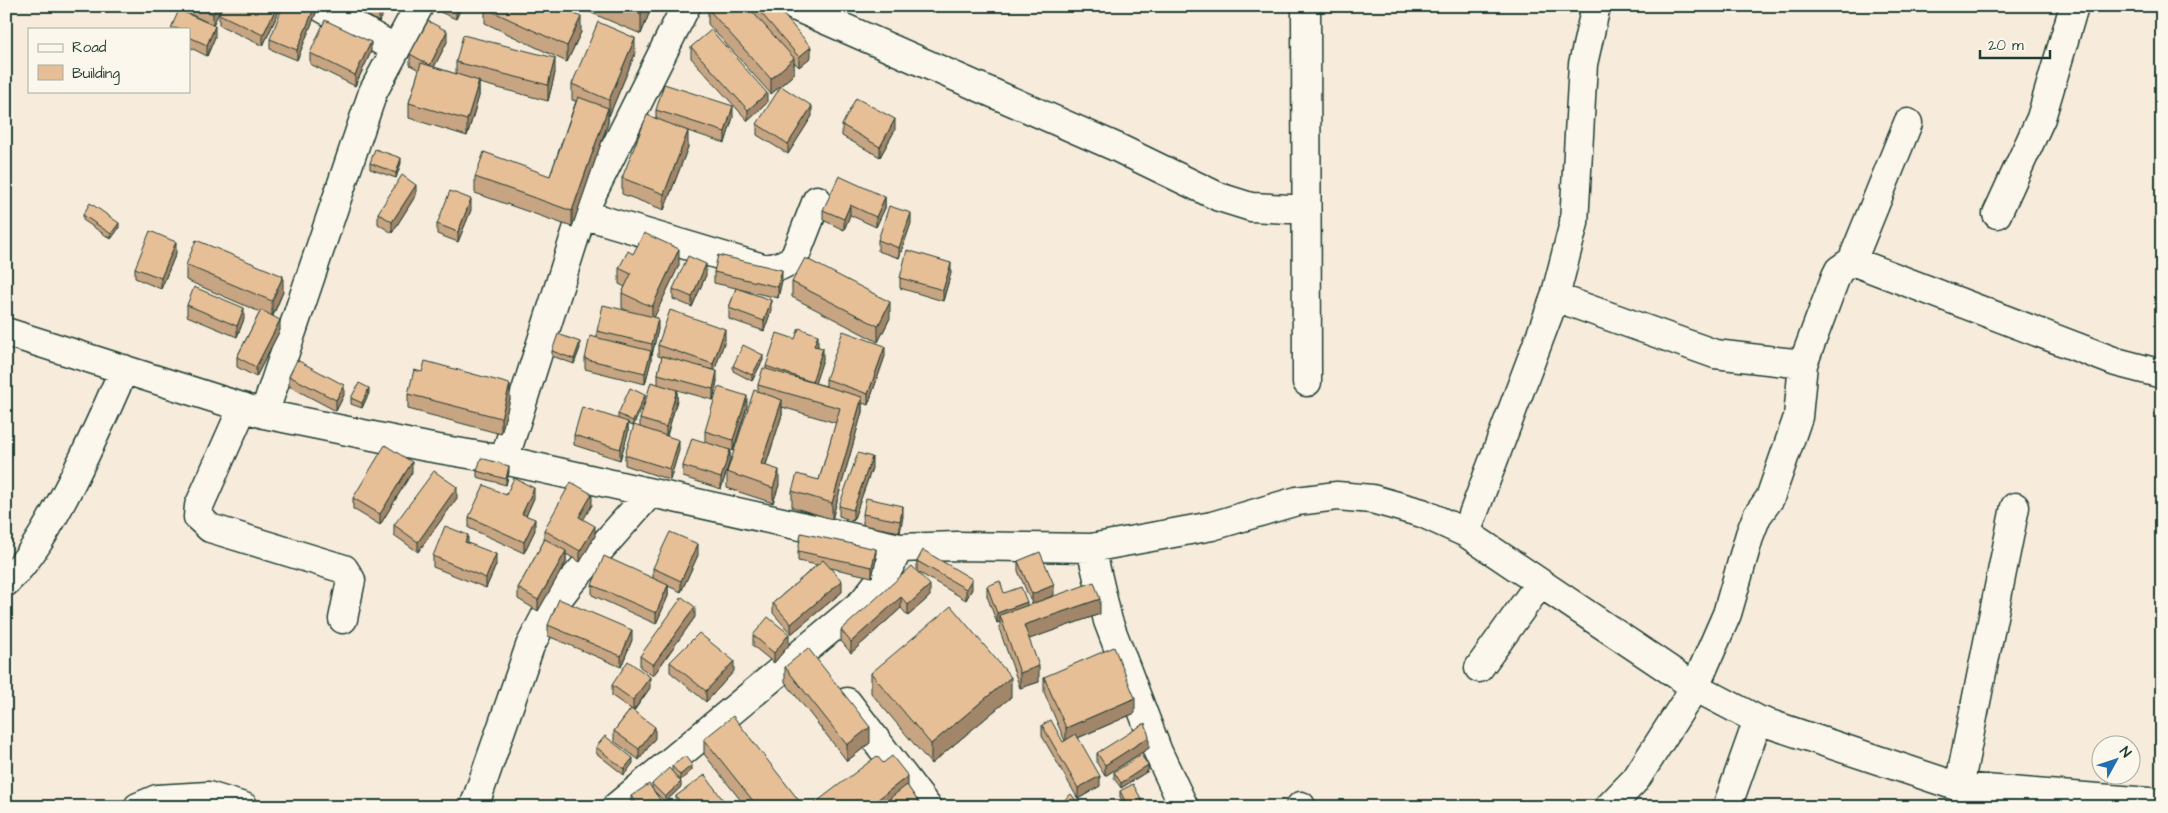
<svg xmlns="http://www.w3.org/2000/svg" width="2168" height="813" font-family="'Architects Daughter',sans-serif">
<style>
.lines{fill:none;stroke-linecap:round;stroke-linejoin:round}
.minor-casing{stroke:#1f3d34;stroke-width:31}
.minor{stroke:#fbf7ec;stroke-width:28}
.wall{fill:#c7a482;stroke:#1f3d34}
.shaded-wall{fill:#a2866a;stroke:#1f3d34}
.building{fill:#e7bf97;stroke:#1f3d34}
</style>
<rect width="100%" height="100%" fill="#f7ecdb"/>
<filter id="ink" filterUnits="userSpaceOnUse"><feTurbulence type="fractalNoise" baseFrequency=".02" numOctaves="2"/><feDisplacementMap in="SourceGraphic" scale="10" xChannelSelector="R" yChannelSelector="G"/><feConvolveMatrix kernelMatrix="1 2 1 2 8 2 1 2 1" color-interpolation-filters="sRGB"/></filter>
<g filter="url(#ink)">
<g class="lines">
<defs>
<path id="minor" d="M319,6L396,49
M794,6L1116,147L1219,197L1251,207L1290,209L1305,207
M1306,6L1307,382
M582,214L766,269L780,266L794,259L817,200
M1997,214L2041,118L2074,6
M1852,261L2116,362L2162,374
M1555,297L1715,354L1803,364
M6,332L264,414L427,447L504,460L899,548L957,546L1091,548L1212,526L1297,501L1337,496L1372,499L1422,513L1466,533L1695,687L1758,720L1959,787L2162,803
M243,407L199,506L198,517L210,528L344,569L351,580L343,619
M264,414L373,92L419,6
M504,460L582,214L686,6
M1466,533L1555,297L1574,223L1583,64L1596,6
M1091,548L1108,621L1158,752L1184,807
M6,582C32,557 47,528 64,497C86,455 105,413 124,369
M1479,668L1540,583
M847,702L927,807
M1959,787L2015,507
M138,807L157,799L208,796L244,807
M474,807L530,646L547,613L570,583L650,493
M616,807L863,602L887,571L899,548
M1300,807L1301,806
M1609,807L1636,779L1695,687L1727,614L1750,534L1757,516L1770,498L1798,417L1803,364L1836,276L1839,270L1852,261L1908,123
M1727,807L1758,720"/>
</defs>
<use href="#minor" class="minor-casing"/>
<use href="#minor" class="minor"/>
</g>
<path class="wall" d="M169,6H184L181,11L215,37L207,56L189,47V29L178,12L169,8Z
M190,6H222L213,25L190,14Z
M279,6V11L263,46L219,25V14Z
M316,6V13L297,60L270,49V39Z
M352,6H387L379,22Z
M440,6H462L456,19L440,12Z
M575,6H652L641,34Z
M712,6H776L811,57L799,67L794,62V74L771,94L708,24V9Z
M485,8L581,32L567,62L485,23Z
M447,42L434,67L456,74V62L555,73L548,101L479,83V96L467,136L409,118V103L419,70L410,65V54Z
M691,47L767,103L748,121L691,58Z
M371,52L355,86L310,64V53Z
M635,54L609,116L608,115V123L572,227L475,193V177L550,176L576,101L572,100V84Z
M656,110L733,117L725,143L682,129L688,147L664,210L622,194V178L656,119Z
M812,116L788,154L757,135V124Z
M842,125L895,130L880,157L842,136Z
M370,163H401L396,178L370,169Z
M416,195L392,233L378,224V213Z
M885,197V208L876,227L850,215L844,230L823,220V210Z
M471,210L458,242L437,234V224Z
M83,215L119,228L111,239L83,220Z
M911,223L899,258L878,251V240Z
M176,253L161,289L135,278V268Z
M633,254L679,265L654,317L658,329L652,355L651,354V361L645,384L585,369V359L597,338V331L628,311L622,308V293L625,287L619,284V268Z
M186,265L283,292L273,316L280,330L256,377L237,367V357L260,312L186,280Z
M714,272L782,280L778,298L738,289L771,311L764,331L729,319V308L736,288L714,283Z
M951,273L943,301L900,288V278Z
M706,275L692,307L673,299V289Z
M792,282L890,318L878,342L792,297Z
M187,305L244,319L237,337L187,316Z
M795,339L818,345V347L823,359L815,383L826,386V379L885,356L868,405L862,403V412L832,519L792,507V491L819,480L836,423L782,407V415L766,465L779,485L773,503L727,488V472L758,392V385L766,369V366Z
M725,340L714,370L717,381L713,400L677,390V400L667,436L679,450L670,480L625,465V455L640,427V419L658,384V374L662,357L658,356V345Z
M580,348L574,364L552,356V351Z
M763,360L752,381L733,371V366Z
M289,376L344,395L336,411L289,386Z
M369,393L362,408L351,404V398Z
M408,394L510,399L501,434L408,409Z
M645,401L633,426L628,424V433L620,460L574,445V435L618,419V414Z
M747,406L733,451L730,450V460L721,489L683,477V466L705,442V431Z
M872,468L853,521L839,516V506Z
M477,471L509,472L506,485L477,477Z
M412,472L380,525L353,509V498Z
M506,495L534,498L526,516L535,530L524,553L469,528V517Z
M457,498L418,552L394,535V525Z
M592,505L583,519L595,536L580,562L566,554V562L538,611L518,599V588L544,541V530Z
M863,514L903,516L900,532L863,525Z
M468,543L496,565L486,588L433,567V556Z
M798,551L876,560L872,577L831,568L842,592L791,634L773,613V603L817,565L798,561Z
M698,555L681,592L668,586V596L656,624L592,595V585L653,578V568Z
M917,561L972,589L966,600L918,572L930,596L908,616L901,608L851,653L841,641V630L917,571Z
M1018,561L1054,595L1037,602L1100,614L1029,639L1039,682L1020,688L1000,631V622L997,623L987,596V586L1004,593L1027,606L1032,604L1018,571Z
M695,617L653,676L640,667V656Z
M548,625L632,640L621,667L548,636Z
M753,635L789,645L774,663L753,646Z
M670,662L734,671L706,702L670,672Z
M785,667L870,743L847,761L785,682Z
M871,673L1011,697L931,764L871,693Z
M1044,677L1135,713L1078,738L1100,786L1078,799L1042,736V725L1063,742L1065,741L1044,692Z
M612,685L650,688L634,711L655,738L639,760L614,741V731L631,709L612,696Z
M704,739L804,807H746L704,754Z
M596,747L633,763L624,775L596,753Z
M1149,748L1105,776L1097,763V753Z
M883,763L908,787L922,807H890Z
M672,766L692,770L680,780L681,787L665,802L653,790L665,807H631V796L652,789V784L672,771Z
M1148,771L1121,788L1114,778V772Z
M1120,791L1144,807H1126L1120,797Z
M676,796L728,807H676Z
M1063,801L1081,807H1063Z"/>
<path class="shaded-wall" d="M181,6H184L180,13V8Z
M217,6H222L213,25V14Z
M277,6H279V11L263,46V35Z
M315,6H316V13L297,60V50Z
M381,6H387L379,22V11Z
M457,6H462L456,19V9Z
M644,6H652L641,34V14Z
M581,17V32L567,62V46Z
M215,26V37L207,56V45Z
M447,31V42L430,75V65Z
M635,38V54L609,116V100Z
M371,42V52L355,86V75Z
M811,47V57L799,67V57Z
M555,58V73L548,101V85Z
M794,58V74L771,94V79Z
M479,81V96L467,136V120Z
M767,93V103L748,121V110Z
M733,106V117L725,143V132Z
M812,106V116L788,154V144Z
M608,108V123L572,227V211Z
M895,119V130L880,157V147Z
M688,131V147L664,210V194Z
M401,158V163L396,178V173Z
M416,185V195L392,233V222Z
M885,197V208L876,227V217Z
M471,199V210L458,242V232Z
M850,205V215L844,230V219Z
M911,213V223L899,258V248Z
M119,223V228L111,239V234Z
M176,242V253L161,289V278Z
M679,249V265L652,322V307Z
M951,263V273L943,301V290Z
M706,264V275L692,307V297Z
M782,270V280L778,298V287Z
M283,276V292L272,317V301Z
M771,300V311L764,331V321Z
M890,302V318L878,342V326Z
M244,308V319L237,337V326Z
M658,318V329L652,355V344Z
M280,320V330L256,377V367Z
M725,329V340L713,375V364Z
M818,335V345L814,356V346Z
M580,342V348L574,364V359Z
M885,346V356L868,405V394Z
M823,348V359L812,393V382Z
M651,351V361L645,384V373Z
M763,355V360L752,381V375Z
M717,371V381L713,400V389Z
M510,384V399L501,434V418Z
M344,385V395L336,411V400Z
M369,388V393L362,408V403Z
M677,390V400L666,438V427Z
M645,395V401L633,426V421Z
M747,396V406L733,451V440Z
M862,397V412L832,519V503Z
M782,400V415L761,479V464Z
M628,422V433L620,460V449Z
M679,440V450L670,480V469Z
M730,450V460L721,489V478Z
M872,457V468L853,521V510Z
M412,462V472L380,525V514Z
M509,466V472L506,485V479Z
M779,470V485L773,503V488Z
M457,487V498L418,552V542Z
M534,488V498L522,525V514Z
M592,494V505L579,527V517Z
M903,506V516L900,532V521Z
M535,519V530L524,553V542Z
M595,526V536L580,562V551Z
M468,535V545L465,542Z
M698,544V555L681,592V581Z
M876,549V560L872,577V567Z
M566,551V562L538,611V600Z
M496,554V565L486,588V578Z
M972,579V589L966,600V589Z
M842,581V592L791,634V624Z
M668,585V596L656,624V613Z
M930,585V596L908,616V605Z
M1054,585V595L1032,605V594Z
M901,597V608L851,653V642Z
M1100,599V614L1024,641V625Z
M1027,602V613L1000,615V622L997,623V613Z
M695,607V617L653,676V665Z
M632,630V640L621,667V656Z
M789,634V645L774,663V653Z
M734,661V671L706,702V691Z
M1039,666V682L1020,688V673Z
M650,677V688L633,711V700Z
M1011,677V697L931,764V744Z
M1135,698V713L1066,743V728Z
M655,727V738L639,760V749Z
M870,727V743L847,761V745Z
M1149,737V748L1105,776V765Z
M633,758V763L624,775V769Z
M692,765V770L680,781V775Z
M1148,765V771L1121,788V783Z
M908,776V792L890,798V805L888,807H868Z
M1100,776V786L1078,799V788Z
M681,782V787L665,802V797Z"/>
<path class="building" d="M196,6H217L213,14Z
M223,6H277L263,35L219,14Z
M283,6H315L297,50L270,39Z
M370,6H381L379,11Z
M486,6H558L581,17L567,46L485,8Z
M623,6H644L641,14Z
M712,6H747L794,58L771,79L708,9Z
M755,6H776L811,47L799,57Z
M179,10L215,26L207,45L189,37V29L171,28Z
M325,20L371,42L355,75L310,53Z
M428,21L447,31L430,65L410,54Z
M598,22L635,38L609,100L572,84Z
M711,30L767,93L748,110L691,47Z
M463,35L555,58L548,85L456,62Z
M421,63L479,81L467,120L409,103Z
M664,84L733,106L725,132L656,110Z
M781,86L812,106L788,144L757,124Z
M578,97L608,108L572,211L475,177L484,152L550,176Z
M856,98L895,119L880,147L842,125Z
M647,115L688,131L664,194L622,178Z
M375,149L401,158L396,173L370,163Z
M402,175L416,185L392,222L378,213Z
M839,176L885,197L876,217L850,205L844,219L823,210Z
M450,191L471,199L458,232L437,224Z
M90,203L119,223L111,234L83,215Z
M889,206L911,213L899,248L878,240Z
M150,231L176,242L161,278L135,268Z
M644,233L679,249L652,307L622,293L631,274L619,268L628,251L633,254Z
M196,240L283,276L272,301L186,265Z
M907,250L951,263L943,290L900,278Z
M718,255L782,270L778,287L714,272Z
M688,256L706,264L692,297L673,289Z
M805,258L890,302L878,326L792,282Z
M194,287L244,308L237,326L187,305Z
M736,288L771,300L764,321L729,308Z
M603,305L658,318L652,344L597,331Z
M261,310L280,320L256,367L237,357Z
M670,310L725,329L713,364L658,345Z
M799,328L818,335L814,346L823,348L812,382L766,366L777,333L795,339Z
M843,331L885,346L868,394L826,379Z
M558,334L580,342L574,359L552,351Z
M590,336L651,351L645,373L585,359Z
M743,345L763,355L752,375L733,366Z
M662,356L717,371L713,389L658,374Z
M297,360L344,385L336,400L289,376Z
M425,361L510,384L501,418L408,394L414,370L422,372Z
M763,368L862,397L832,503L792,491L797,474L819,480L840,408L758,385Z
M651,382L677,390L666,427L640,419Z
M359,383L369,388L362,403L351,398Z
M718,387L747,396L733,440L705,431Z
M630,388L645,395L633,421L618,414Z
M754,390L782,400L761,464L779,470L773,488L727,472Z
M582,407L628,422L620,449L574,435Z
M634,425L679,440L670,469L625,455Z
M692,438L730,450L721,478L683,466Z
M385,445L412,462L380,514L353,498Z
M858,453L872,457L853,510L839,506Z
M481,458L509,466L506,479L477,471Z
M434,471L457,487L418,542L394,525Z
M514,478L534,488L522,514L535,519L524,542L469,517L484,485L506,495Z
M571,482L592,494L579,517L595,526L580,551L544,530Z
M866,498L903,506L900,521L863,514Z
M445,526L468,535L465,542L496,554L486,578L433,556Z
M670,532L698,544L681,581L653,568Z
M801,533L876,549L872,567L798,551Z
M545,539L566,551L538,600L518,588Z
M923,550L972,579L966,589L917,561Z
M1040,552L1054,585L1032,594L1018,561Z
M604,556L668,585L656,613L592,585Z
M823,560L842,581L791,624L773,603Z
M912,566L930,585L908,605L901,597L851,642L841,630Z
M1000,581L1004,593L1021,587L1027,602L997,613L987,586Z
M1094,582L1100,599L1024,625L1039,666L1020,673L1000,615Z
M682,597L695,607L653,665L640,656Z
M559,599L632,630L621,656L548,625Z
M951,606L1011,677L931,744L871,673Z
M768,617L789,634L774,653L753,635Z
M699,633L734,661L706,691L670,662Z
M1114,647L1135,698L1066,728L1044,677Z
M808,648L870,727L847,745L785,667Z
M628,661L650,677L633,700L612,685Z
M631,709L655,727L639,749L614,731Z
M733,716L804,807H758L704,739Z
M1051,720L1063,742L1076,734L1100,776L1078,788L1042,725Z
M1145,723L1149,737L1105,765L1097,753Z
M605,736L633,758L624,769L596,747Z
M1141,755L1148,765L1121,783L1114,772Z
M685,756L692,765L680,775L672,766Z
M877,756L883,763L892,756L908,776L868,807H812L811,806Z
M669,768L681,782L665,797L652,784Z
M705,775L728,807H684L676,796Z
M649,784L665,807H639L631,796Z
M1133,784L1144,804L1139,807H1128L1120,791Z
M907,785L922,807H897L890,798Z
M1071,794L1081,807H1068L1063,801Z"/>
</g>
<rect width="2168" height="813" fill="none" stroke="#fbf7ec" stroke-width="25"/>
<rect x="12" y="12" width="2143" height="788" fill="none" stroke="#1f3d34" stroke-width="2" filter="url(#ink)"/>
<rect x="28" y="28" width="162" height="65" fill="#fbf7ec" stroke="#a3ada2"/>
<rect x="38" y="44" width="25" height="8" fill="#fbf7ec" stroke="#a3ada2"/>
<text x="72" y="52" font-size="15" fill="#1f3d34">Road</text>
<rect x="38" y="65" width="25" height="15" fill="#e7bf97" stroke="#a3ada2"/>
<text x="72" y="78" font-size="15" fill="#1f3d34">Building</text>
<g transform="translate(2116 760) rotate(50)"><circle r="24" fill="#fbf7ec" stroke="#a3ada2"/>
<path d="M0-4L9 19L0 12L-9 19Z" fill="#1f6fb2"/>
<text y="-8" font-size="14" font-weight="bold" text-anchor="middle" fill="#1f3d34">N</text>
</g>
<path d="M1980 50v8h70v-8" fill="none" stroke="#1f3d34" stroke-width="2.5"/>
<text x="1988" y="50" font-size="15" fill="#1f3d34" stroke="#fbf7ec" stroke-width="4" paint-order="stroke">20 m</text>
</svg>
